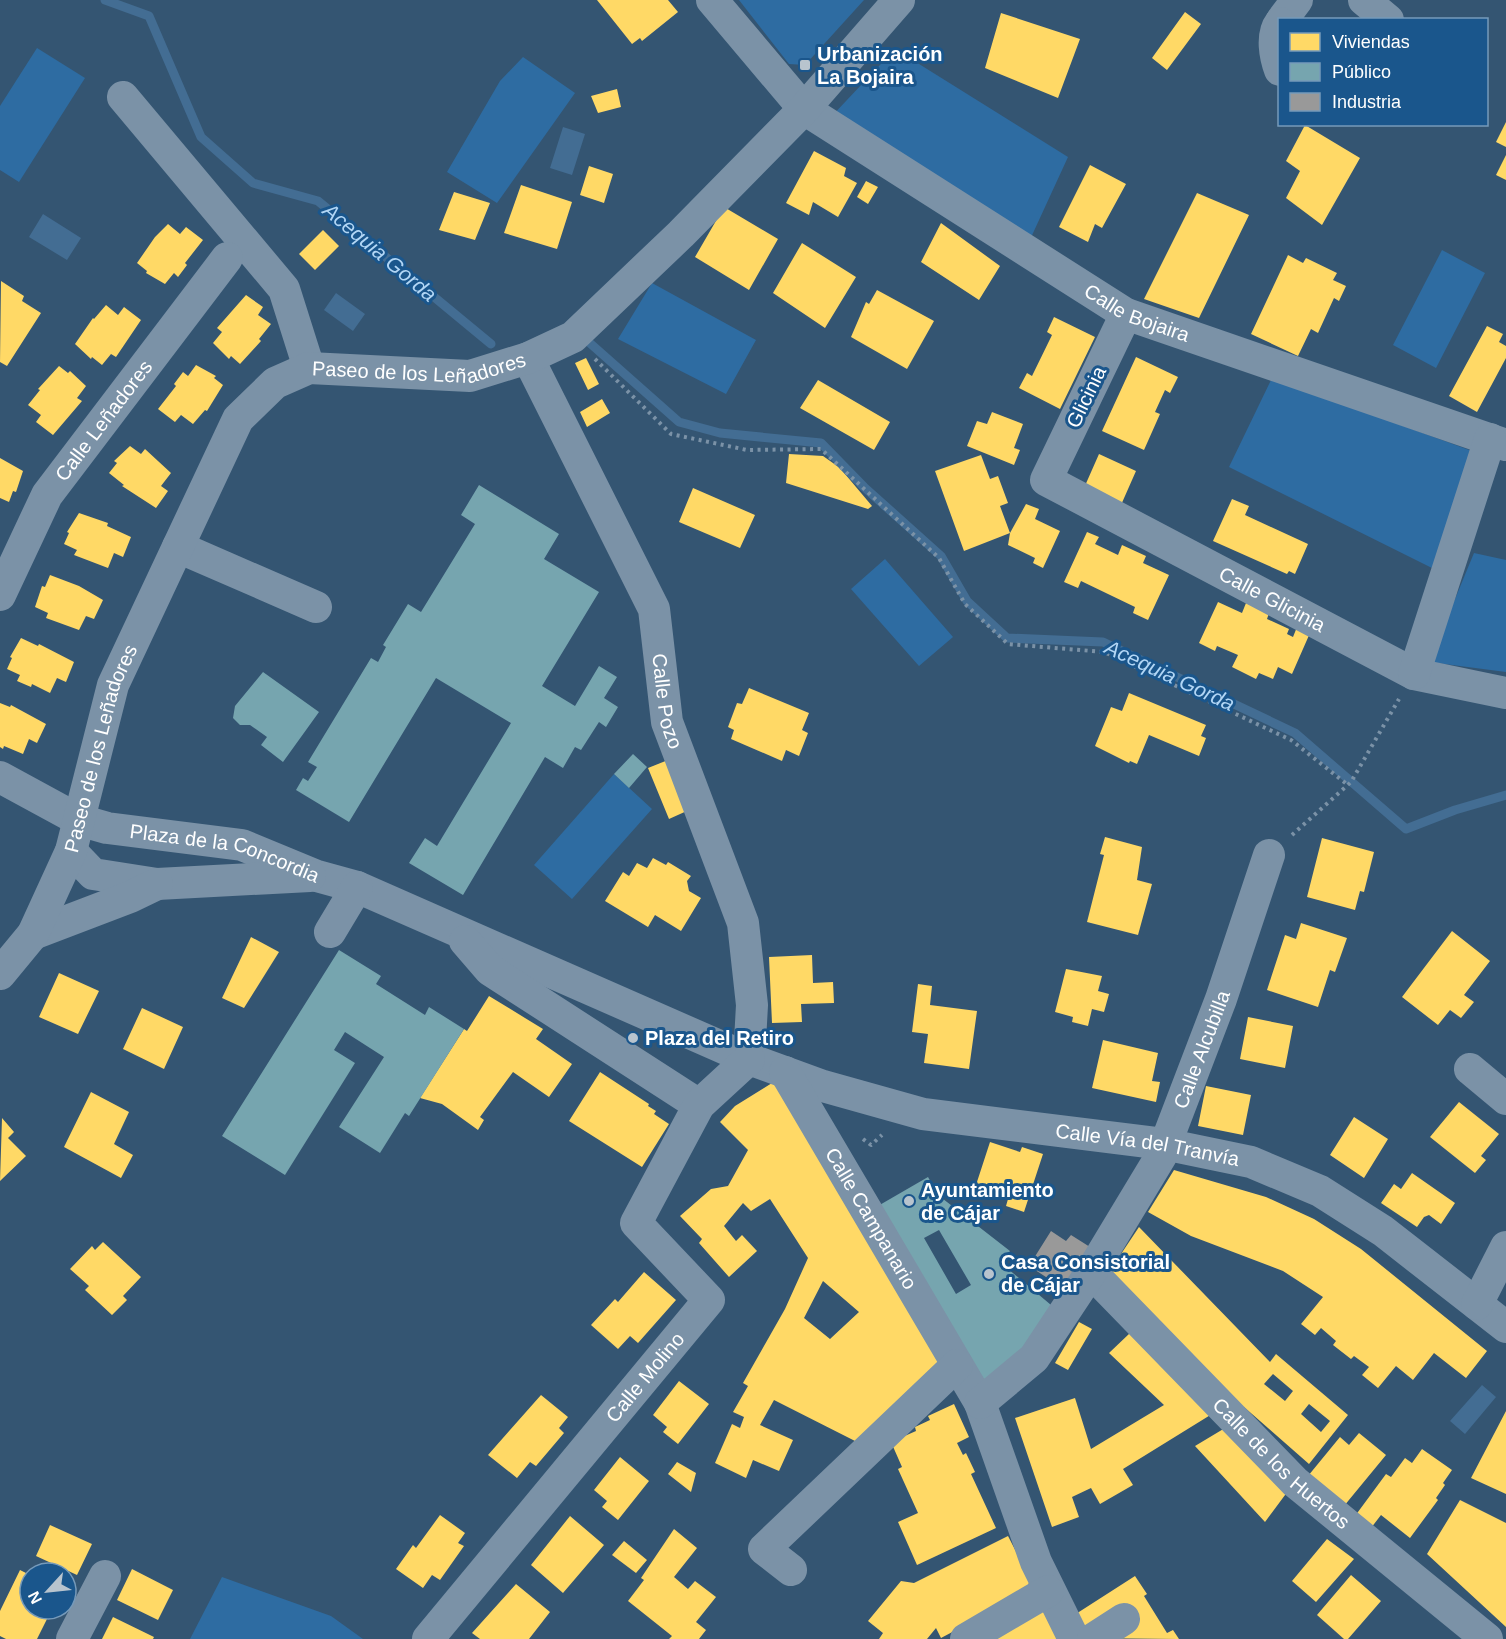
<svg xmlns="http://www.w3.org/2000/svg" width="1506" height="1639" font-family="Helvetica,sans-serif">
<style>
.green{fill:#2e6ca2}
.water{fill:#436d93}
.homes{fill:#ffd966;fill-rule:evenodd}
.public{fill:#76a5af;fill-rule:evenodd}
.industry{fill:#999}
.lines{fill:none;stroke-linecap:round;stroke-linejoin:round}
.stream{stroke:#436d93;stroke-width:9}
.path{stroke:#7b92a7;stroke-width:4;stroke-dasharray:3 4.5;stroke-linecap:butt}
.minor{stroke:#7b92a7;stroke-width:32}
.poi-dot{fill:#b8c4ce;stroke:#1a568c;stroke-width:2}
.labels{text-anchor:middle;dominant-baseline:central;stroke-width:6;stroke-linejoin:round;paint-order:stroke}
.poi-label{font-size:20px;font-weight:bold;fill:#fff;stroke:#1a568c;text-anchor:start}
.street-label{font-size:20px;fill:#fff;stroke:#1a568c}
.water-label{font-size:21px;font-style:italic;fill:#b2d6f5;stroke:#1a568c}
</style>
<rect width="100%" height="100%" fill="#345572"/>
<path class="green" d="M739,0H864L805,65L789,64Z
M37,48L85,78L19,182L0,170V106Z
M895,49L1068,157L1028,244L830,118Z
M523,57L575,93L497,203L447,172L500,81Z
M1442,250L1485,273L1436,368L1393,345Z
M652,283L756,340L726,394L618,339Z
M1272,378L1472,451L1434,569L1229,467Z
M1474,553L1506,560V672L1429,662Z
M885,559L953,637L919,666L851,589Z
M614,774L652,809L572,899L534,865Z
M222,1577L331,1616L363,1639H190Z"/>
<path class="water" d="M563,127L585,134L572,175L550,168Z
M43,214L81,238L67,260L29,237Z
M336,293L365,314L353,331L324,310Z
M1482,1385L1496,1397L1465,1434L1450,1421Z"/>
<path class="homes" d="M597,0H668L678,12L642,41L640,38L632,44Z
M1185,12L1201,24L1167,70L1152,58Z
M1001,13L1080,39L1058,98L985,68Z
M617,89L621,107L598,113L591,96Z
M1506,122V147L1496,142Z
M1305,125L1360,158L1322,225L1286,198L1300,171L1286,161Z
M814,151L846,168L844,176L857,183L838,217L813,202L809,215L786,203Z
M1506,155V180L1496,175Z
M1090,165L1126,184L1102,228L1095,224L1088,242L1059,227Z
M589,166L613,174L604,203L580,195Z
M866,181L878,187L868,204L857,197Z
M521,185L572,202L557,249L504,233Z
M454,192L490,203L475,240L439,230Z
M1197,193L1249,215L1199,318L1144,299Z
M724,207L778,239L749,290L695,257Z
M941,223L1000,266L979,300L921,262Z
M168,224L180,234L186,227L203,240L185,263L187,265L178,277L174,273L165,284L146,273L147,271L137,263L155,237Z
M323,230L339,246L315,270L299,254Z
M802,243L856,277L825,328L773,293Z
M1288,255L1303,263L1306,258L1337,273L1333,280L1346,286L1339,301L1334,298L1318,333L1311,329L1298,356L1251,334Z
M1,281L24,296L22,301L41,313L7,366L0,362Z
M877,290L934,321L907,369L851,337L866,302L869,304Z
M246,295L263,307L258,315L271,324L259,339L261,341L240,364L231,356L229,359L213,343L222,332L217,328Z
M106,305L118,315L124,307L141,320L116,357L111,354L102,365L92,357L91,359L75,344L93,318L94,319Z
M1054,317L1095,337L1060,409L1019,388L1027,373L1032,376L1052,335L1047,332Z
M1487,326L1503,334L1499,342L1506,346V358L1477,412L1449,396Z
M1136,357L1178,377L1170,393L1165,390L1155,412L1160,414L1144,450L1102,431Z
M586,358L599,384L588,390L575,363Z
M196,365L216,376L214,378L223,385L207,411L205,410L193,424L181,415L175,422L158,409L176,386L174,384L183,372L188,376Z
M59,366L68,373L70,371L86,386L77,398L82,401L53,435L36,422L41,415L28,405L40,390L38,389Z
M818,380L890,422L874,450L800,408Z
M602,399L610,413L587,427L580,412Z
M992,412L1023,424L1014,448L1020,450L1014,465L967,446L977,421L987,424Z
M130,446L141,454L145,449L171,473L161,486L168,491L156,508L122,486L124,485L109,473L117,463L114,461Z
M789,454L823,456L840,468L872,506L868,509L786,483Z
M1099,454L1136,471L1121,505L1084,488Z
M981,455L990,479L998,476L1008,503L1000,506L1010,533L964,551L935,471Z
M0,458L23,471L16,492L13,491L9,502L0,498Z
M693,488L755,515L740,548L679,522Z
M1232,499L1249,506L1245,515L1308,544L1295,574L1289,571L1287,574L1213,541Z
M1026,504L1039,509L1035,519L1060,531L1043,568L1033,563L1035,558L1008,545L1010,533Z
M79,513L108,523L107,526L131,537L123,557L114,553L108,568L74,555L77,550L64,544L69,533L67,532Z
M1087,532L1099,537L1095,544L1118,555L1122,545L1146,556L1143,563L1169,575L1148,620L1133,613L1135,607L1081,581L1078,588L1064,582Z
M50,575L79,586L103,600L94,619L86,616L79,630L46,618L48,613L35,607L42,586L45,587Z
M1218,602L1242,613L1246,603L1269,613L1267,619L1289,629L1287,634L1293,637L1297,627L1310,633L1292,674L1278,667L1273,679L1259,673L1256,679L1232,667L1238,655L1217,646L1215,651L1199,643Z
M21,638L38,646L39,644L74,662L66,682L57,678L50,693L32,684L31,687L17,681L20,675L7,669L12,658L10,657Z
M749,688L809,713L802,730L808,733L799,756L786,750L782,761L731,739L734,730L728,727L737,703L742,704Z
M1129,693L1206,725L1201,736L1206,738L1199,756L1149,735L1137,764L1130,761L1129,763L1095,746L1111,707L1122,711Z
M0,703L10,707L11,705L46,724L37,743L29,739L23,754L4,746L3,749L0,747Z
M668,760L689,810L669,819L648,768Z
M1105,837L1142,847L1137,880L1152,884L1138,935L1087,922L1104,855L1100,854Z
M1322,838L1374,852L1364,892L1360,891L1355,910L1307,897Z
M653,858L666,865L668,862L691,876L687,881L689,891L701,898L681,931L655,915L648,927L605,901L623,872L629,876L637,863L647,868Z
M1301,923L1347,938L1335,972L1330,970L1318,1007L1267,990L1285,935L1296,939Z
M1452,931L1490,961L1464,995L1474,1002L1461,1018L1450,1010L1438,1025L1402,997Z
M251,937L279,952L244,1008L222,998Z
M812,955L813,983L833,982L834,1003L801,1004L802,1022L772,1023L769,957Z
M1066,969L1102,976L1098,991L1109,994L1104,1012L1092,1009L1088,1026L1072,1022L1073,1017L1055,1012Z
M59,973L99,991L78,1034L39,1017Z
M918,984L932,986L930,1005L977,1011L969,1069L924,1063L928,1034L912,1032Z
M489,996L543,1029L536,1039L572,1064L549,1097L513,1072L480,1117L484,1120L478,1130L442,1104L420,1098L464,1029L467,1031Z
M142,1008L183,1027L164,1069L123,1049Z
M1248,1017L1293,1026L1285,1068L1240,1059Z
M1103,1040L1158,1053L1152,1081L1160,1082L1156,1102L1092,1088Z
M600,1072L649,1104L648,1106L656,1111L654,1114L669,1124L642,1167L569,1121Z
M772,1083H780L943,1364L857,1442L774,1400L760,1425L793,1440L779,1471L753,1460L746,1478L715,1463L732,1424L740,1428L744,1417L733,1412L748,1386L743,1383L785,1309L808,1258L770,1199L751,1211L743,1203L724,1226L736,1241L742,1235L757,1251L729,1277L699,1243L702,1239L680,1216L711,1189L728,1186L748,1150L720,1122L735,1106ZM823,1281L859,1312L830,1339L804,1318Z
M1206,1086L1251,1095L1243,1135L1198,1126Z
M91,1092L129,1112L114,1144L133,1155L121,1178L64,1147Z
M1459,1102L1499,1134L1481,1156L1486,1160L1475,1173L1430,1137Z
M1354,1117L1388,1139L1364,1178L1330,1155Z
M2,1118L14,1132L8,1138L26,1156L0,1181Z
M990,1142L1020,1152L1022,1147L1043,1154L1024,1212L1006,1206L1008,1199L975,1188Z
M1174,1170L1266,1197L1314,1219L1361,1249L1487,1351L1466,1378L1434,1353L1413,1380L1396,1366L1378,1388L1362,1375L1369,1367L1354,1356L1351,1359L1333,1345L1336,1341L1321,1328L1315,1335L1301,1324L1323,1297L1283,1271L1191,1236L1148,1212Z
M1412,1173L1455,1203L1441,1224L1429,1215L1424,1217L1417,1227L1381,1203L1394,1184L1401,1189Z
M1139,1227L1270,1362L1276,1354L1348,1415L1309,1464L1244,1407L1243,1409L1105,1278ZM1273,1374L1293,1391L1285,1401L1264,1384ZM1309,1404L1330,1421L1321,1432L1301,1414Z
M103,1242L141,1277L123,1296L127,1300L112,1315L85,1290L89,1286L70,1269L92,1246L95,1250Z
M644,1272L676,1300L638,1343L630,1336L618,1349L591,1325L615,1299L618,1302Z
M1079,1322L1092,1329L1068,1370L1055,1363Z
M1130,1333L1212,1414L1123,1469L1133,1485L1100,1504L1091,1488L1072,1497L1079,1517L1052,1527L1015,1418L1075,1398L1091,1449L1164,1405L1109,1353Z
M679,1381L709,1404L678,1444L663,1432L667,1427L653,1415Z
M541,1395L568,1417L559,1428L564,1433L536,1466L530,1462L517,1478L488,1455Z
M954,1404L969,1437L957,1443L963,1455L966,1453L975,1472L971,1474L996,1528L917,1565L898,1522L918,1513L898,1469L902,1467L891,1442L916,1431L915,1427L930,1420L928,1416Z
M1506,1411V1494L1471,1478Z
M1225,1428L1288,1491L1265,1522L1195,1446Z
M1359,1433L1386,1455L1344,1506L1308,1476L1340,1437L1349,1445Z
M1422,1449L1452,1470L1443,1483L1445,1485L1436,1498L1438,1500L1410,1538L1381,1515L1371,1528L1355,1516L1386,1474L1391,1477L1405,1458L1412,1463Z
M620,1457L649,1481L618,1520L602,1507L607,1501L594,1490Z
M677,1462L696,1473L691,1492L668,1474Z
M1460,1500L1506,1523V1627L1427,1554Z
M440,1515L465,1533L458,1543L464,1546L440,1580L432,1575L423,1588L396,1569L413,1545L416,1548Z
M570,1516L604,1545L563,1593L531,1565Z
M50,1525L92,1544L77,1575L36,1556Z
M674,1529L697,1548L674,1577L688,1589L695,1581L716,1597L696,1622L706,1630L699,1639H669L672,1636L628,1601L644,1580L641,1578Z
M1008,1536L1030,1579L1026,1593L941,1638L936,1628L927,1639H879L883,1633L868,1621L901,1581L914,1583Z
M1327,1539L1354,1559L1316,1602L1292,1581Z
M624,1541L647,1560L636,1573L612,1555Z
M132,1569L173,1590L158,1620L117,1600Z
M20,1570L30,1575V1609H52L37,1639H6L0,1636V1611Z
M1351,1575L1381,1601L1348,1639H1344L1317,1615Z
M1135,1576L1147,1594L1144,1596L1167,1633L1173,1630L1179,1639L1080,1638L1068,1619Z
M516,1584L550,1612L529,1639H480L472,1633Z
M1047,1609L1062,1639H977Z
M113,1617L154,1637L153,1639H102Z"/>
<path class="public" d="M479,485L559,534L544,559L599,592L542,686L575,706L599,666L617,677L604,698L618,707L606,727L599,722L581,750L575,747L563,768L545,757L463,895L409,863L425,838L437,846L511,723L436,678L349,822L296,790L303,778L308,781L317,767L308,762L371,658L378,662L386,647L383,645L408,604L421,612L475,524L461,515Z
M263,672L319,712L283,762L261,745L267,737L250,725H240L233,718L235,706Z
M633,754L647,767L629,788L614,774Z
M339,950L381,976L376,984L425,1015L429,1007L464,1029L409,1116L405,1113L380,1153L339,1127L384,1057L345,1032L334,1050L355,1063L285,1175L222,1136Z
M928,1177L938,1195L1010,1251L1001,1263L1051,1305L1022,1349L991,1382L974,1384L871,1210ZM939,1230L971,1285L956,1294L924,1238Z"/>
<path class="industry" d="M1051,1231L1066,1241L1071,1235L1090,1247L1063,1288L1029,1266Z"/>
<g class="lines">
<path class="stream" d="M105,0L149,16L201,137L253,183L318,201L491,344
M583,337L679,422L720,433L821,443L864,487L941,556L967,601L1007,638L1103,642L1295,733L1406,829L1455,810L1506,795"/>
<path class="path" d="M595,359L671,434L747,450L821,449L939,558L965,604L1008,644L1104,652L1291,740L1348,785
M1292,835L1351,782L1399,699
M863,1139L871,1145L882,1135"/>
<g class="minor">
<path id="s1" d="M712,0L804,109L1126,314L1506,445"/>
<path d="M1364,0L1388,20"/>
<path d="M1282,20L1297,0"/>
<path d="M1280,23C1271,35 1275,57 1280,70"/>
<path d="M123,97L284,289L309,368"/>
<path id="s2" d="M1126,314L1046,480L1414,674L1506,693"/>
<path id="s3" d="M528,358L654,609L667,722L743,923L752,1005L749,1059"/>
<path d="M178,547L316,607"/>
<path id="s4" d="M0,595L47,495L227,258"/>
<path d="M1414,674L1490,439"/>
<path id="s5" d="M0,777L79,820L107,828L242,845L317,876L357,887L749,1059L823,1086L923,1114L1164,1144L1251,1162L1320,1191L1383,1231L1506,1327"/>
<path d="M71,851L93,874L157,884L310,876"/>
<path d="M330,932L357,887"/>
<path d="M33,934L130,897L157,884"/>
<path d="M465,941L490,970L699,1105"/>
<path id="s6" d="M0,974L33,934L71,851L113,685L238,419L275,383L309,368L470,376L528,358L573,337L681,234L804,109L899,0"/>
<path d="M1470,1069L1506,1099"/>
<path id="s7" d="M785,1072L980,1403L1036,1562L1074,1639"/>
<path id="s8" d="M1091,1272L1295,1482L1487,1639"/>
<path d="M1477,1304L1506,1247"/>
<path id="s9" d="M980,1403L1034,1358L1091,1272L1161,1156L1221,999L1269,855"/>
<path d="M791,1570L764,1549L957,1365"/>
<path d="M72,1639L105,1576"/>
<path id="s10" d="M428,1639L709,1300L636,1223L699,1105L749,1059"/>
<path d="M966,1639L1048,1591"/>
<path d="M1093,1639L1124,1619"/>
</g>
</g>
<g class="poi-dot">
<rect x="799" y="59" width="12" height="12" rx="3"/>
<circle cx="633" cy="1038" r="6"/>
<circle cx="909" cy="1201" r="6"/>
<circle cx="989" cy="1274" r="6"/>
</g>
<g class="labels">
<g class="poi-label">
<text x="817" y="54">Urbanización<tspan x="817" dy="23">La Bojaira</tspan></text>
<text x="645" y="1038">Plaza del Retiro</text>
<text x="921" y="1190">Ayuntamiento<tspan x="921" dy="23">de Cájar</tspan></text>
<text x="1001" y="1262">Casa Consistorial<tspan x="1001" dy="23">de Cájar</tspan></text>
</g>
<g class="street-label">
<text stroke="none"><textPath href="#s1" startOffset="534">Calle Bojaira</textPath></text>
<text stroke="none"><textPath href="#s6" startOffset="808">Paseo de los Leñadores</textPath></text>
<text transform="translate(1086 397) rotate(-64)">Glicinia</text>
<text stroke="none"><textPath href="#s4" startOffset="204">Calle Leñadores</textPath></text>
<text stroke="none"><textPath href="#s2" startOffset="440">Calle Glicinia</textPath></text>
<text stroke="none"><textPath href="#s3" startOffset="374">Calle Pozo</textPath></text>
<text stroke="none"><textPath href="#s6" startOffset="250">Paseo de los Leñadores</textPath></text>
<text stroke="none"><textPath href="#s5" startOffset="240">Plaza de la Concordia</textPath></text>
<text stroke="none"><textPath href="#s9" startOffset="423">Calle Alcubilla</textPath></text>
<text stroke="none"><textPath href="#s5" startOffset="1215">Calle Vía del Tranvía</textPath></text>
<text stroke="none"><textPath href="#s7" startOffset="170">Calle Campanario</textPath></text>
<text stroke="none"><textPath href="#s10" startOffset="340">Calle Molino</textPath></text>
<text stroke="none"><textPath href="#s8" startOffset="270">Calle de los Huertos</textPath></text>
</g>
<g class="water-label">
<text transform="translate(380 252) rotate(40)">Acequia Gorda</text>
<text transform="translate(1170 675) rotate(25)">Acequia Gorda</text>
</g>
</g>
<rect x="1278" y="18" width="210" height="108" fill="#1a568c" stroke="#769aba" stroke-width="1.5"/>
<rect x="1290" y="33" width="30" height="18" fill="#ffd966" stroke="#769aba" stroke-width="1.5"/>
<text x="1332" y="48" font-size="18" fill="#ffffff">Viviendas</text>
<rect x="1290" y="63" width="30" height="18" fill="#76a5af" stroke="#769aba" stroke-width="1.5"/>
<text x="1332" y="78" font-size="18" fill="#ffffff">Público</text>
<rect x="1290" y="93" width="30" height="18" fill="#999999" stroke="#769aba" stroke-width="1.5"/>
<text x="1332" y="108" font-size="18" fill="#ffffff">Industria</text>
<g transform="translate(48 1591) rotate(243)"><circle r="28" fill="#1a568c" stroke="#769aba" stroke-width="1.5"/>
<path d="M0-4.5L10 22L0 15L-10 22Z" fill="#b8c4ce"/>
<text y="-9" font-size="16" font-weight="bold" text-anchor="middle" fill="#ffffff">N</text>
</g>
</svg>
